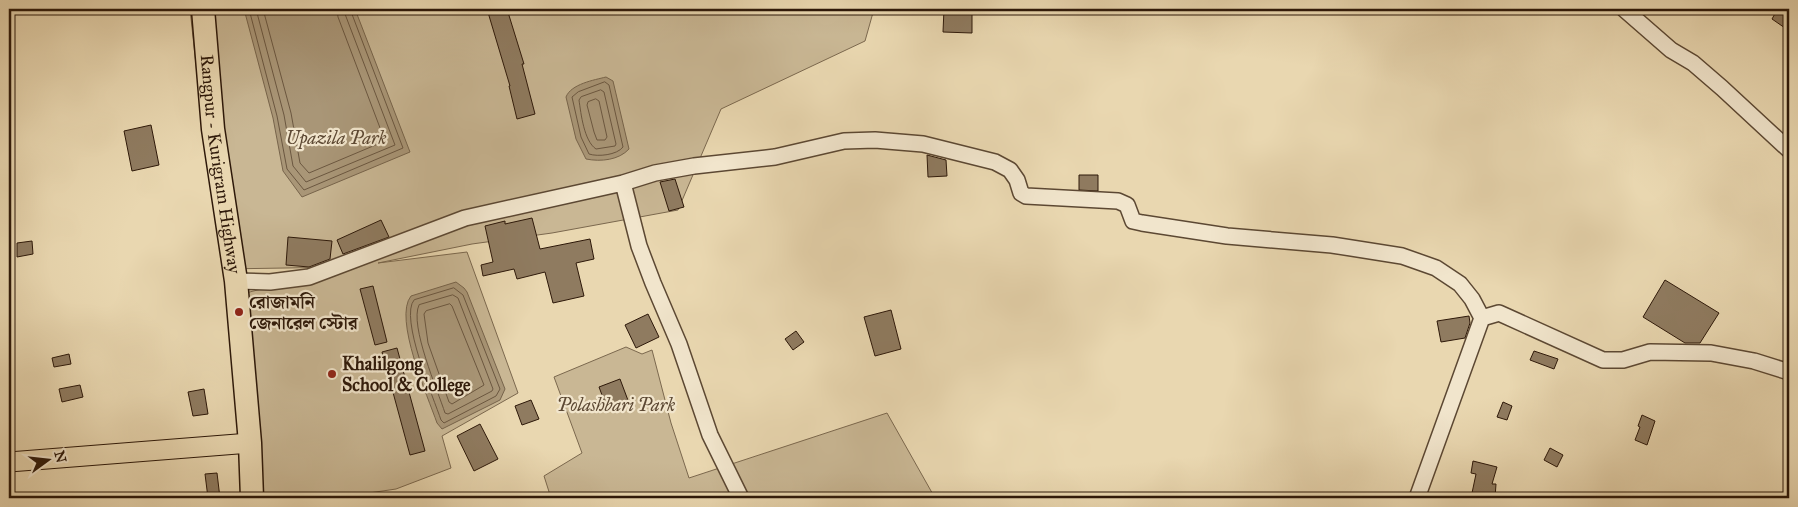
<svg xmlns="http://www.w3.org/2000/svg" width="1798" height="507" font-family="'IM FELL Great Primer','Noto Serif Bengali',serif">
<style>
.green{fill:#c9b794;stroke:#7b684e}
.water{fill:#a99677;stroke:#77644b}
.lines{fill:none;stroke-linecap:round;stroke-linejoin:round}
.shore{stroke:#6b5740;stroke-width:1}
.building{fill:#8f7b60;stroke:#2d1809}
.minor-casing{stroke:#5c4833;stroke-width:18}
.major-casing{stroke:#2d1809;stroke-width:21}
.highway-casing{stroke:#2d1809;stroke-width:25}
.minor{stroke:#f1e5cc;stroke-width:15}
.major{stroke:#e9d7b0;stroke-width:19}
.highway{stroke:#e9d7b0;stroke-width:22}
.poi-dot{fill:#8f2418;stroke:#f1e5cc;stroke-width:2}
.labels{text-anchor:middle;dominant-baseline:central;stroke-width:4.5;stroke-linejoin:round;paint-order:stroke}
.park-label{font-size:18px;font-style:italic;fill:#5c4833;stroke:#f1e5cc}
.street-label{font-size:18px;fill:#2d1809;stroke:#f1e5cc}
.poi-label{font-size:18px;font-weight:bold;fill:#2d1809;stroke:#f1e5cc;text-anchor:start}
</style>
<rect width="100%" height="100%" fill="#e9d7b0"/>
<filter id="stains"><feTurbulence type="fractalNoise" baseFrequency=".004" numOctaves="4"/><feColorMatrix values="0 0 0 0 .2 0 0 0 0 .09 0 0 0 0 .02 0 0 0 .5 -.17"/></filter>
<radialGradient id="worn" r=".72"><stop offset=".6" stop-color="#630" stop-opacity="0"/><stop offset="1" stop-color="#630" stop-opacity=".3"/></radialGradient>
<path class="green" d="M190,9H874L865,41L721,109L678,210L552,233L472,244L378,263L467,252L518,393L442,436L451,468L396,489L335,498H256L230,297L348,267L224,269L203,130Z
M626,347L642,354L652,350L671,423L689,478L887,413L935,498H551L544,476L582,453L554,377Z"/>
<path class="water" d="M244,9H355L410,152L302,197L283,171L273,118Z
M606,77L613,81L629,149C619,160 601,162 586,159L576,139L566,97C571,84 594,80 606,77Z
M456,282L464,288L467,292L505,389L500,400L442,429L437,423C428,397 393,318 411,296Z"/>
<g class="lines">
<path class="shore" d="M249,9L277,116L287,169L304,190L403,148L350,9
M256,9L284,115L293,166L306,182L395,145L345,14L344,9
M263,9L291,113L300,163L309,173L385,141L338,17L337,9
M605,82L609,85L623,147C617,155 598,157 589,154L581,137L572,97L578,92Z
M601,90L604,92L616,144L615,146L596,149C584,141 581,114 579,100L581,97Z
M596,99L599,101L607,137L605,140H597L594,132L587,105L588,102Z
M454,288L463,295L500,389L496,396L444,423L441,420C434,399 399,317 414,300Z
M453,295L458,298L493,389L492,391L448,414L445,413C438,391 409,325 419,305Z
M450,304L452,306L484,385L452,404L449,402L428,343L424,314L426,311Z"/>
</g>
<path class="building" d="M487,9H507L524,64H522L535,114L517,119L509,86H510Z
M944,9L972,10V33L943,32Z
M1777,10L1789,19V22L1785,28L1772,19Z
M151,125L159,165L132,171L124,131Z
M927,155L946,160L947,176L928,177Z
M1079,175H1098V191L1079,190Z
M675,179L684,207L669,211L660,182Z
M532,218L540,249L590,239L594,259L576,263L584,296L553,303L545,272L517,279L514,269L483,276L481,265L493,262L485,226L505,221V224Z
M381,220L389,237L343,254L337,240Z
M288,237L332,241L330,259L309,267L286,265Z
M32,241L33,254L17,257V243Z
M1665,280L1719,313L1700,343H1685L1643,317Z
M373,286L387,342L375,345L360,289Z
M891,310L901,349L875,356L864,317Z
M648,314L659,337L636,348L625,325Z
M1469,316L1470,323L1465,338L1441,342L1437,321Z
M796,331L804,342L793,350L785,339Z
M397,348L425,451L410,455L382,352Z
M1534,351L1558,359L1554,369L1530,360Z
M69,354L71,364L54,367L52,358Z
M620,379L629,403L608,411L599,387Z
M80,385L83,397L62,402L59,389Z
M204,389L208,414L193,416L188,392Z
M531,400L539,419L522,425L515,406Z
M1503,402L1512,406L1507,420L1497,417Z
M1642,415L1655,421L1647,445L1635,440L1640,427L1638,426Z
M480,424L498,459L474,471L457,436Z
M1550,448L1563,455L1557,467L1544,460Z
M1473,461L1497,467L1492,484H1496L1495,498L1481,496V495L1472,493L1476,474L1471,473Z
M217,473L220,498H208L205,474Z"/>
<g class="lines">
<defs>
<path id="minor" d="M1624,9L1671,50L1693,63L1722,88L1789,150
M623,183L639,246L653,283L679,344L710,435L741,498
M236,281L270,282L309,277L465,218L623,183L655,173L694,166L775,157L844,141L875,140L923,144L995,162L1010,170L1017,180L1021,193L1026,196L1118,201L1127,205L1133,221L1142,223L1227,236L1332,245L1402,256L1436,268L1460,284L1472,299L1482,318
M1417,498L1482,318L1499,313L1603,360H1623L1650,352L1711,353L1754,361L1789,372"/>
<path id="major" d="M9,462L250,443"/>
<g id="highway">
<path id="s1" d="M203,9L213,129L236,281L250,443L252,498"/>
</g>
</defs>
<use href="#minor" class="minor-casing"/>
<use href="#major" class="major-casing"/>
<use href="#highway" class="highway-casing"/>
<use href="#minor" class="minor"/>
<use href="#major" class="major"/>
<use href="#highway" class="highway"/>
</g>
<g class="poi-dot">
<circle cx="239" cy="312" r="5"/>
<circle cx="332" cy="374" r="5"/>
</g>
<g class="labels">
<g class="park-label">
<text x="336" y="138">Upazila Park</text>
<text x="616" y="405">Polashbari Park</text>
</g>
<g class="street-label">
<text stroke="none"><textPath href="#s1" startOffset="156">Rangpur - Kurigram Highway</textPath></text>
</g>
<g class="poi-label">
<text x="249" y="302">রোজামনি<tspan x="249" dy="21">জেনারেল স্টোর</tspan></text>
<text x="342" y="364">Khalilgong<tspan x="342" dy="21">School &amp; College</tspan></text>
</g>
</g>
<rect width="1798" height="507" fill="none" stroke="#e9d7b0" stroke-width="30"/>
<rect x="10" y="10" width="1778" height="487" fill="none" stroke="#2d1809" stroke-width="2.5"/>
<rect x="15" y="15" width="1768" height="477" fill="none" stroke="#2d1809"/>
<g transform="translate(48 460) rotate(75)" stroke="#f1e5cc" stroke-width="4" paint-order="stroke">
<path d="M0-4L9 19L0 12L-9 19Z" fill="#2d1809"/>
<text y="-8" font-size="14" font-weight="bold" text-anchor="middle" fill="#2d1809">N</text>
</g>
<rect width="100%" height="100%" filter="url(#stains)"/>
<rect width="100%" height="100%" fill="url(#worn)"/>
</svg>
